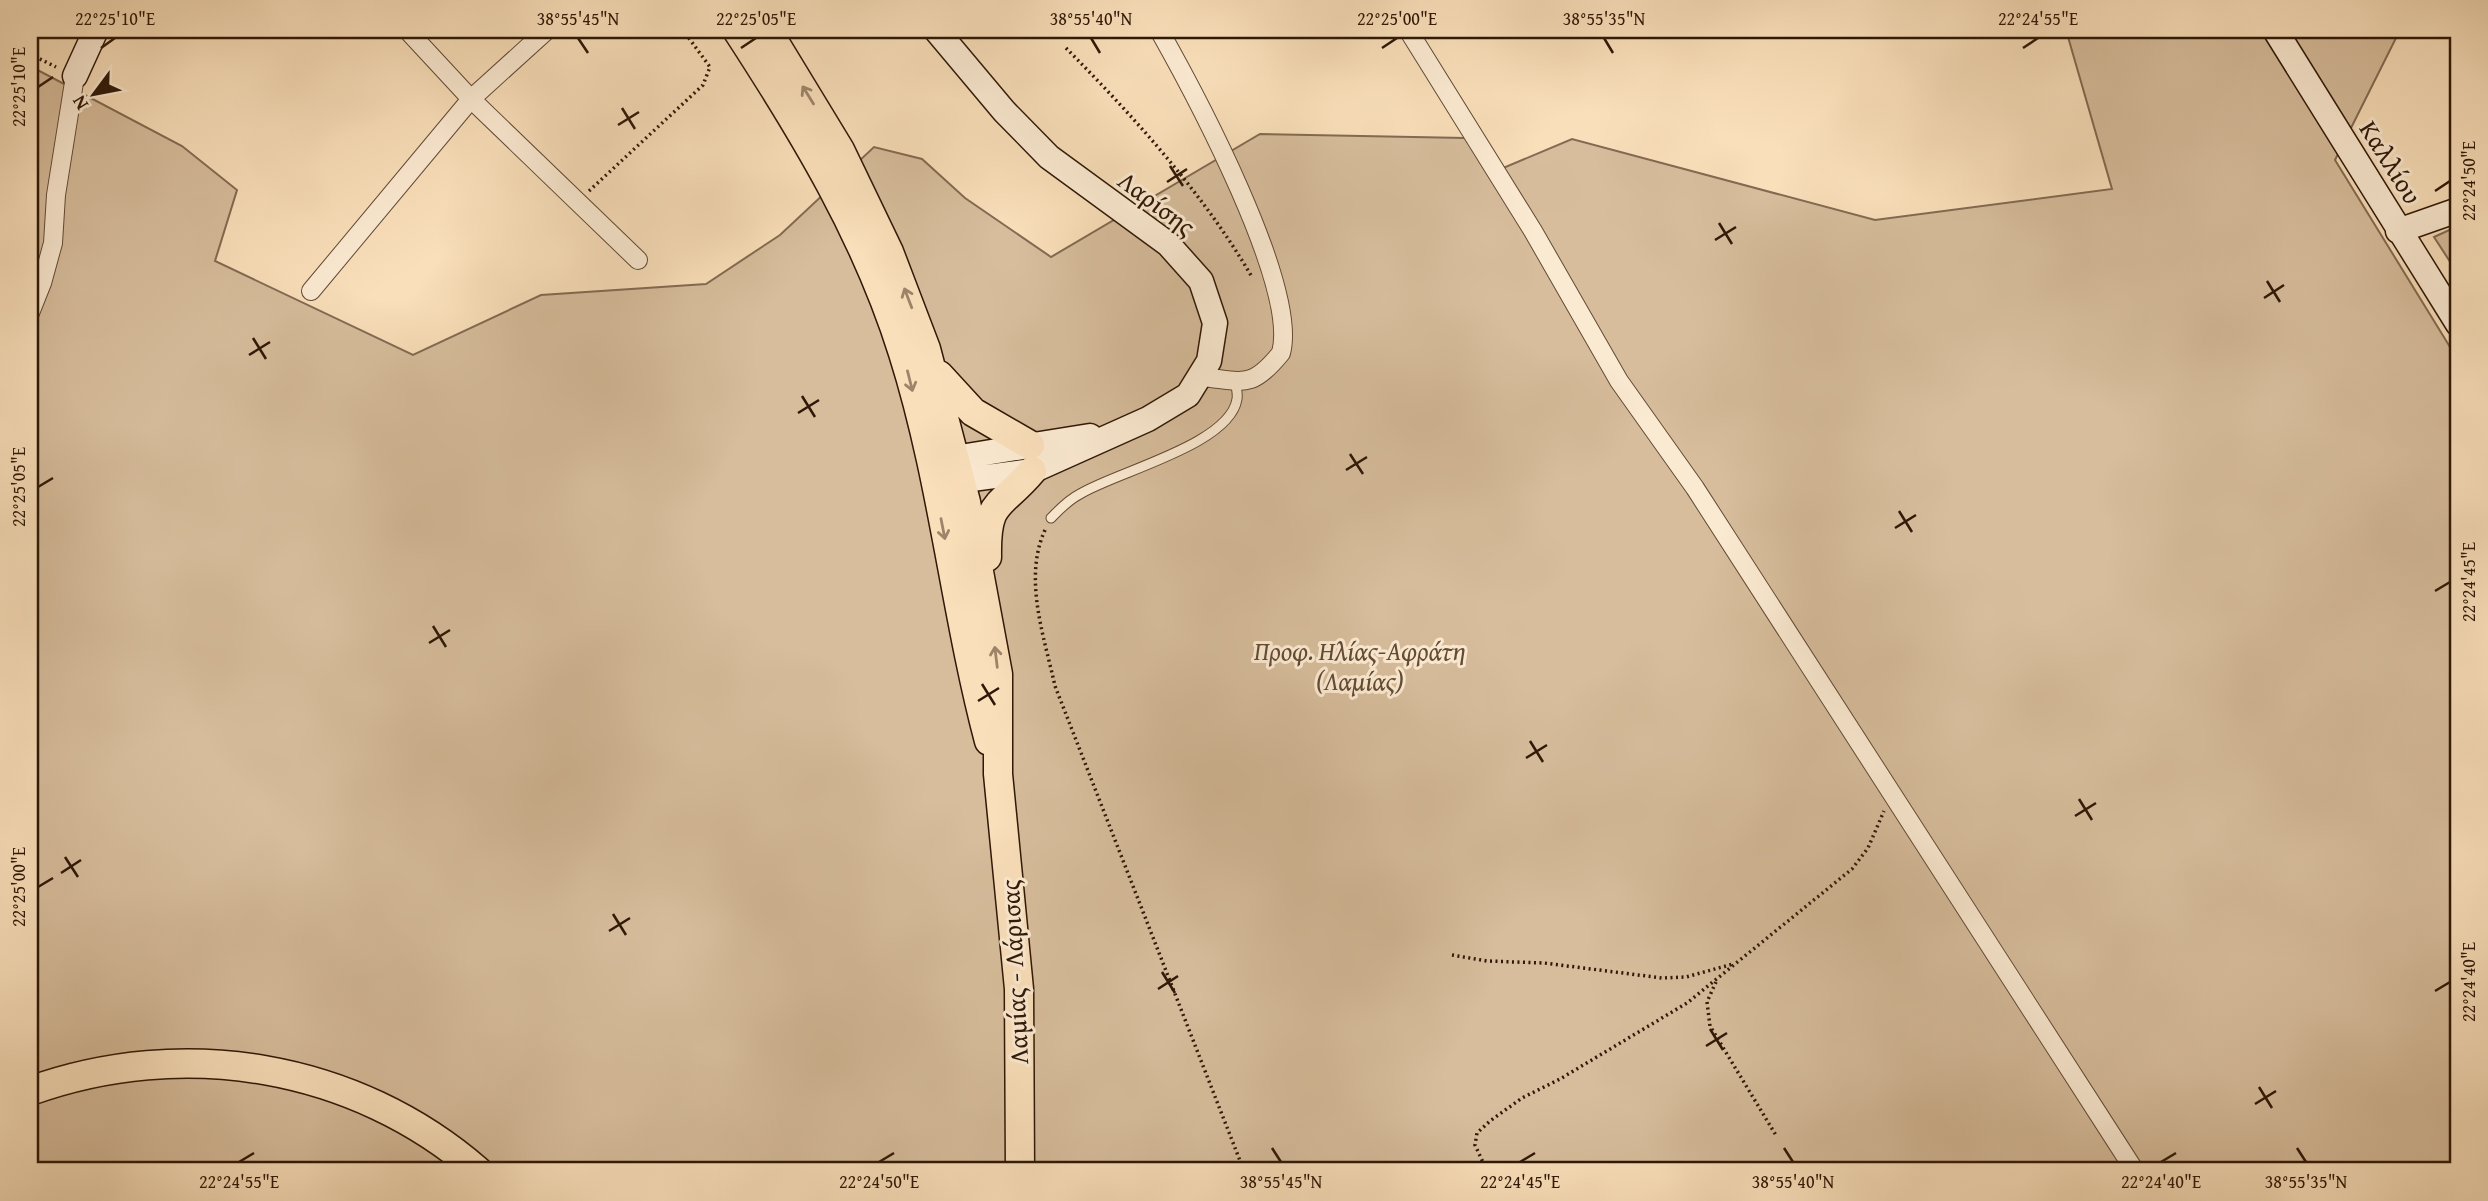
<svg xmlns="http://www.w3.org/2000/svg" width="2488" height="1201" font-family="'Gentium Book Plus',serif">
<style>
.green{fill:#d7bd9c;stroke:#836a52;stroke-width:2}
.lines{fill:none;stroke-linecap:round;stroke-linejoin:round}
.lane-casing{stroke:#624a34;stroke-width:11}
.street-casing{stroke:#624a34;stroke-width:20}
.secondary-casing{stroke:#2f1807;stroke-width:27}
.primary-casing{stroke:#2f1807;stroke-width:31}
.path{stroke:#2f1807;stroke-width:3.5;stroke-dasharray:2 3.5;stroke-linecap:butt}
.lane{stroke:#fbead2;stroke-width:9}
.street{stroke:#fbead2;stroke-width:18}
.secondary{stroke:#fbead2;stroke-width:24}
.primary{stroke:#f9dfba;stroke-width:28}
.oneway{stroke:#9e8569}
.ticks{fill:none;stroke:#2f1807;stroke-width:2.5}
.labels{text-anchor:middle;dominant-baseline:central;stroke-width:6;stroke-linejoin:round;paint-order:stroke}
.street-label{font-size:26px;fill:#2f1807;stroke:#fbead2}
.park-label{font-size:26px;font-style:italic;fill:#614a34;stroke:#fbead2}
.neatline{fill:none;stroke:#2f1807;stroke-width:2.5}
.ticks-label{font-size:18px;text-anchor:middle;fill:#2f1807}
</style>
<rect width="100%" height="100%" fill="#f9dfba"/>
<filter id="stains"><feTurbulence type="fractalNoise" baseFrequency=".00286" numOctaves="4"/><feColorMatrix values="0 0 0 0 .2 0 0 0 0 .09 0 0 0 0 .02 0 0 0 .5 -.17"/></filter>
<radialGradient id="worn" r=".72"><stop offset=".6" stop-color="#630" stop-opacity="0"/><stop offset="1" stop-color="#630" stop-opacity=".3"/></radialGradient>
<path class="green" d="M2066,30H2400L2335,160L2458,360V1171H30V66L182,146L237,190L215,261L413,355L541,295L706,284L780,235L874,147L922,159L965,198L1051,257L1260,134L1465,138L1489,174L1572,139L1875,220L2112,189Z
M2458,226V274L2434,237Z"/>
<g class="lines">
<defs>
<path id="lane" d="M1051,518C1060,509 1068,500 1080,494C1115,472 1230,445 1237,399C1238,394 1236,388 1236,383"/>
<path id="street" d="M407,30L471,99L638,260
M1159,30C1194,92 1299,287 1281,353C1251,390 1243,381 1202,377
M1408,30L1533,231L1619,381L1695,488L2135,1171
M311,291L471,99L547,30
M30,313L42,283L53,243L56,195L75,76"/>
<path id="secondary" d="M936,30L1004,111L1049,157L1168,244L1201,281L1215,323L1209,361L1188,395L1148,419L1032,471L942,483
M2275,30L2458,324
M75,76L96,30
M2398,231L2458,210
M936,461L1090,436"/>
<path id="primary" d="M737,30C804,133 866,235 903,353C943,479 955,613 989,741
M767,30L840,150L889,252L926,349L966,502L998,674V774L1019,989L1020,1171
M939,375L973,412L1030,445
M987,557C986,498 1000,509 1032,471
M30,1091C183,1036 355,1064 478,1171"/>
</defs>
<use href="#lane" class="lane-casing"/>
<use href="#street" class="street-casing"/>
<use href="#secondary" class="secondary-casing"/>
<use href="#primary" class="primary-casing"/>
<path class="path" d="M1066,48C1134,117 1203,193 1252,277
M30,54L56,67
M589,191L703,85L710,67L683,30
M1045,530C1023,578 1044,636 1055,686L1244,1171
M1452,955L1487,961L1544,963L1662,978L1686,977L1733,964
M1716,982L1707,1002L1710,1026L1777,1137
M1487,1171L1475,1145L1477,1133L1490,1121L1522,1098L1560,1079L1687,1003L1852,869L1868,848L1884,811"/>
<use href="#lane" class="lane"/>
<use href="#street" class="street"/>
<use href="#secondary" class="secondary"/>
<use href="#primary" class="primary"/>
</g>
<defs><path id="oneway-shaft" d="M-6 0H5M1.5-3L5.5 0L1.5 3" fill="none" stroke-width="1.6" stroke-linecap="round" stroke-linejoin="round" transform="scale(1.75)"/></defs>
<g class="oneway">
<use href="#oneway-shaft" transform="translate(808 95) rotate(-122)"/>
<use href="#oneway-shaft" transform="translate(908 298) rotate(-111)"/>
<use href="#oneway-shaft" transform="translate(910 381) rotate(76)"/>
<use href="#oneway-shaft" transform="translate(943 529) rotate(79)"/>
<use href="#oneway-shaft" transform="translate(996 657) rotate(-97)"/>
</g>
<path class="ticks" d="M578,38L588,53M1091,38L1100,53M1604,38L1613,53M101,48L115,38M741,48L756,38M1382,48L1397,38M2023,48L2038,38M38,87L53,77M622,108L635,129M618,125L639,112M1170,166L1183,186M1167,182L1187,169M2435,191L2450,181M1719,223L1732,244M1715,240L1736,227M2267,281L2280,302M2264,298L2284,285M253,338L266,359M249,355L270,342M802,396L815,417M798,413L819,400M1350,454L1363,474M1346,470L1367,457M38,487L53,478M1899,511L1912,532M1895,528L1916,515M2435,591L2450,582M433,626L446,647M429,643L450,630M982,684L995,705M978,701L999,688M1530,741L1543,762M1526,758L1547,745M2079,799L2092,820M2075,816L2096,803M65,857L78,877M61,873L81,860M38,887L53,878M613,914L626,935M609,931L630,918M1162,972L1175,993M1158,989L1178,976M2435,991L2450,982M1710,1029L1723,1050M1706,1046L1727,1033M2259,1087L2272,1108M2255,1104L2276,1091M1272,1148L1281,1162M1784,1148L1793,1162M2297,1148L2306,1162M239,1162L254,1153M879,1162L894,1153M1520,1162L1535,1153M2161,1162L2176,1153"/>
<g class="labels">
<g class="street-label">
<text transform="translate(2391 162) rotate(58)">Καλλίου</text>
<text transform="translate(1157 203) rotate(37)">Λαρίσης</text>
<text transform="translate(1014 972) rotate(-93)">Λαμίας - Λάρισας</text>
</g>
<g class="park-label">
<text x="1360" y="650">Προφ. Ηλίας-Αφράτη<tspan x="1360" dy="30">(Λαμίας)</tspan></text>
</g>
</g>
<rect width="2488" height="1201" fill="none" stroke="#f9dfba" stroke-width="77"/>
<g transform="translate(94 94) rotate(238)" stroke="#fbead2" stroke-width="5" paint-order="stroke">
<path d="M0-5L12 26L0 18L-12 26Z" fill="#2f1807"/>
<text y="-10" font-size="19" font-weight="bold" text-anchor="middle" fill="#2f1807">N</text>
</g>
<rect x="38" y="38" width="2412" height="1124" class="neatline"/>
<g class="ticks-label">
<text x="115" y="25">22°25'10"E</text>
<text x="578" y="25">38°55'45"N</text>
<text x="756" y="25">22°25'05"E</text>
<text x="1091" y="25">38°55'40"N</text>
<text x="1397" y="25">22°25'00"E</text>
<text x="1604" y="25">38°55'35"N</text>
<text x="2038" y="25">22°24'55"E</text>
<text transform="translate(19 87) rotate(-90)" y="6">22°25'10"E</text>
<text transform="translate(2469 181) rotate(-90)" y="6">22°24'50"E</text>
<text transform="translate(19 487) rotate(-90)" y="6">22°25'05"E</text>
<text transform="translate(2469 582) rotate(-90)" y="6">22°24'45"E</text>
<text transform="translate(19 887) rotate(-90)" y="6">22°25'00"E</text>
<text transform="translate(2469 982) rotate(-90)" y="6">22°24'40"E</text>
<text x="239" y="1188">22°24'55"E</text>
<text x="879" y="1188">22°24'50"E</text>
<text x="1281" y="1188">38°55'45"N</text>
<text x="1520" y="1188">22°24'45"E</text>
<text x="1793" y="1188">38°55'40"N</text>
<text x="2161" y="1188">22°24'40"E</text>
<text x="2306" y="1188">38°55'35"N</text>
</g>
<rect width="100%" height="100%" filter="url(#stains)"/>
<rect width="100%" height="100%" fill="url(#worn)"/>
</svg>
